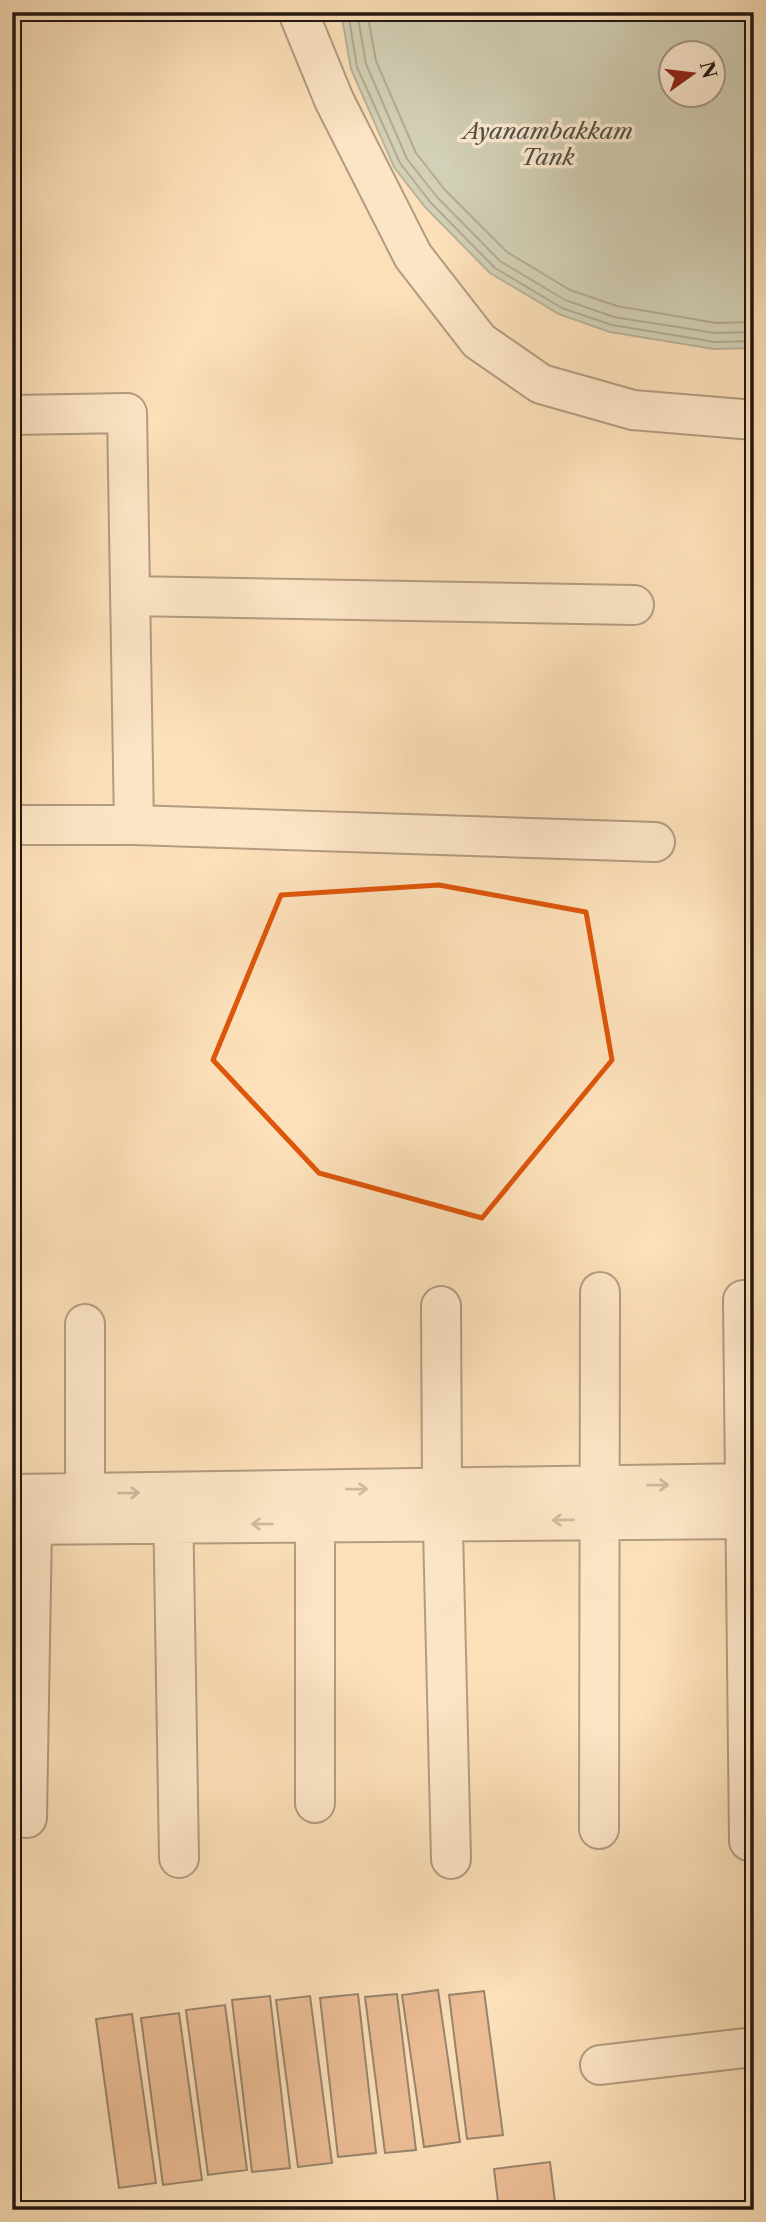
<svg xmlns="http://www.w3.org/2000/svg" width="766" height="2222" font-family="'Libre Caslon Text',serif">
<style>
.water{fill:#9fbdb2;stroke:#6d7b72;stroke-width:2;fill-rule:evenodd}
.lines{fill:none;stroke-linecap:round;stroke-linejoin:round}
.shore{stroke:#616a62;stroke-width:2}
.building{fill:#db966c;stroke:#231711;stroke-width:2}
.minor-casing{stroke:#59493b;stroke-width:42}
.minor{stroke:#fdebd2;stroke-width:38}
.oneway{stroke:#9b8c7b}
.marked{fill:none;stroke:#de560c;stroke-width:5;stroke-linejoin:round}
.labels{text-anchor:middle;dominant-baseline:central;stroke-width:7;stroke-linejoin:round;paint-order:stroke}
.water-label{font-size:23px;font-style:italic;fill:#4e5149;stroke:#fdebd2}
</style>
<rect width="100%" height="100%" fill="#fce0b9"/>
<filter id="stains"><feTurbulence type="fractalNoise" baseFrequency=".00286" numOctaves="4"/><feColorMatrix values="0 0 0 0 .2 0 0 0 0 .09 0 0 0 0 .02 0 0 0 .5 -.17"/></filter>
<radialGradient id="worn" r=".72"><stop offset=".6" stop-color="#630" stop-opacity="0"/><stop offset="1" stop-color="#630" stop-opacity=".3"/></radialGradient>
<path class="water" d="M341,12H754V348L714,349L610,332L559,314L490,273L425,207L394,167L351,69ZM672,52H714V94H672Z"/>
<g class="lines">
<path class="shore" d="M348,12L357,67L400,163L431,203L495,268L562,308L612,325L715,342L754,341
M357,12L366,64L407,159L437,197L500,261L565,300L614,317L715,333L754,332
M367,12L376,61L416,153L445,190L507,252L570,290L617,306L716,323L754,322"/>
</g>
<path class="building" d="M438,1990L460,2142L424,2147L402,1995Z
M484,1991L503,2135L467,2139L449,1995Z
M358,1994L376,2153L338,2157L320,1998Z
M397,1994L416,2150L385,2153L365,1997Z
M270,1996L290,2168L252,2172L232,2000Z
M310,1996L332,2163L298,2167L276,2000Z
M225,2005L247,2170L208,2175L186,2010Z
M179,2013L202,2180L163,2185L141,2018Z
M132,2014L156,2183L119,2188L96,2019Z
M550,2162L556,2210H499L494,2169Z"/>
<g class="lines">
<defs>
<path id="minor" d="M298,12L334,100L413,256L479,341L541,384L633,410L754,420
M12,415L127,413L134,825H12
M130,596L634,605
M134,825L655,842
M743,1300L749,1841
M441,1306L442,1488L451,1859
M85,1493V1324
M12,1494L754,1483
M173,1501L179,1858
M315,1523V1803
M12,1525L754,1519
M27,1818L32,1525
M599,1829L600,1292
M600,2065L754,2047"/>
</defs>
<use href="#minor" class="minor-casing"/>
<use href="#minor" class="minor"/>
</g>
<defs><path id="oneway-shaft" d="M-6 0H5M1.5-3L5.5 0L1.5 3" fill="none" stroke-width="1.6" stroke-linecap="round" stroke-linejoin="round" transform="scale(1.75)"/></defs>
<g class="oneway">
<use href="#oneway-shaft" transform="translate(658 1485) rotate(-1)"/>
<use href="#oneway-shaft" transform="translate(357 1489) rotate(-1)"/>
<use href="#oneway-shaft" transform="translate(129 1493) rotate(-1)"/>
<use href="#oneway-shaft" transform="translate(563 1520) rotate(179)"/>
<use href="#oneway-shaft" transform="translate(262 1524) rotate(179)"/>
</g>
<path d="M0 0H766V2222H0ZM439,885L586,912L612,1060L482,1218L319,1173L213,1060L281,895Z" fill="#fce0b9" fill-opacity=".55" fill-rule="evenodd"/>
<path class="marked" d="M439,885L586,912L612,1060L482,1218L319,1173L213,1060L281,895Z"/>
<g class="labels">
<g class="water-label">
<text x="548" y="131">Ayanambakkam<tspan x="548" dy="26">Tank</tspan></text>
</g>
</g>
<rect width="766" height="2222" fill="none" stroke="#fce0b9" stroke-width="42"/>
<rect x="14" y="14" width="738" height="2194" fill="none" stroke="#231711" stroke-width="3.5"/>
<rect x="21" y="21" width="724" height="2180" fill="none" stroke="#231711" stroke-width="2"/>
<g transform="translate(692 74) rotate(76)"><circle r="33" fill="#fdebd2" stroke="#a69685" stroke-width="2"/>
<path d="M0-5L12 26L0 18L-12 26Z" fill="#8f2418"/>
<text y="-10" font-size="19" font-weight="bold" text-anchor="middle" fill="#231711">N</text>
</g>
<rect width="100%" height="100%" filter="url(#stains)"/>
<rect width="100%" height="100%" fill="url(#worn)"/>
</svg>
